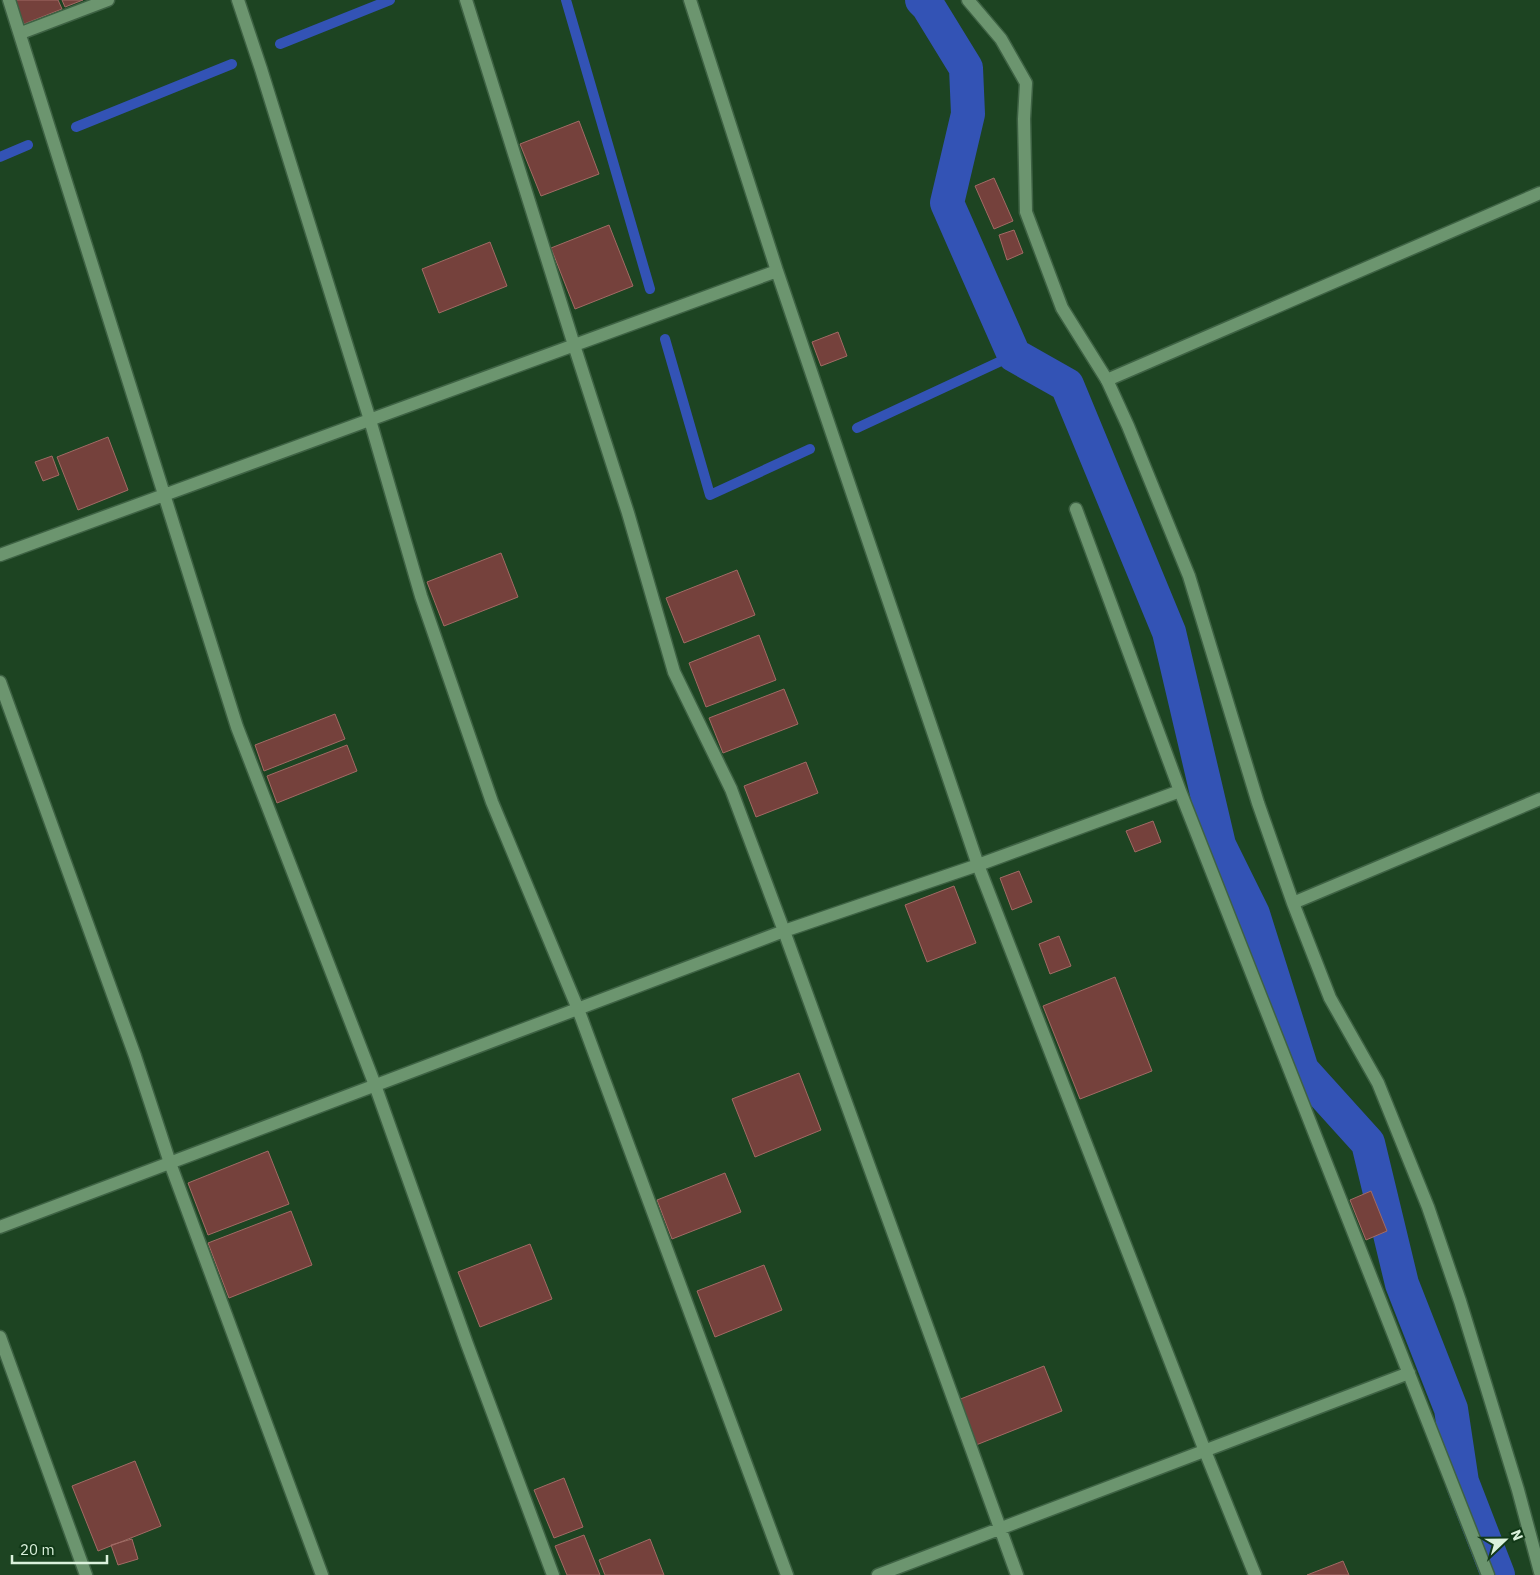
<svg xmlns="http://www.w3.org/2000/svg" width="1540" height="1575" font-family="'IBM Plex Sans',sans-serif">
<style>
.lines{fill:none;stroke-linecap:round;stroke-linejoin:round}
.stream{stroke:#3353b5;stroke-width:10}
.canal{stroke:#3353b5;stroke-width:34}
.building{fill:#75413c;stroke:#a26b65}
.lane-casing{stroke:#3e6244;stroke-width:15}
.street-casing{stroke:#3e6244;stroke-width:15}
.lane{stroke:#6c956f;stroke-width:12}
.street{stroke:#6c956f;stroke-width:12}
</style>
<rect width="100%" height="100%" fill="#1d4422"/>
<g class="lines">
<path class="stream" d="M566,0L650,289
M280,44L390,0
M76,127L232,64
M0,157L28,145
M665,339L710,495L810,449
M857,428L1014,355"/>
<path class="canal" d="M922,0L928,6L966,68L968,114L947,203L1014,355L1067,385L1169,632L1219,845L1253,914L1302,1070L1368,1143L1402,1284L1451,1409L1462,1482L1498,1575"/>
</g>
<path class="building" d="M14,0H58L62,9L24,24Z
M62,0H83L65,7Z
M579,121L599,174L541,196L520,144Z
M994,178L1013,221L994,229L975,186Z
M609,225L633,286L575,309L551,248Z
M1014,230L1023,253L1007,260L999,235Z
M490,242L507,286L439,313L422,269Z
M838,332L847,356L821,366L812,342Z
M108,437L128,490L78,510L57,457Z
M52,456L59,475L43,481L35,462Z
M501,553L518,597L444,626L427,582Z
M737,570L755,615L684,643L666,598Z
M759,635L776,680L706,707L689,663Z
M784,689L798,724L723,753L709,718Z
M335,714L345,739L264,771L255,745Z
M347,745L357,771L277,803L267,776Z
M806,762L818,793L756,817L744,786Z
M1153,821L1161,842L1135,852L1126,831Z
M1019,871L1032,902L1012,910L1000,878Z
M954,886L976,943L927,962L905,905Z
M1059,936L1071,966L1050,974L1039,944Z
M1115,977L1152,1071L1080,1099L1043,1006Z
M799,1073L821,1130L755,1157L732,1099Z
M268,1151L289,1204L208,1235L188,1183Z
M725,1173L741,1212L672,1239L657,1200Z
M1371,1191L1387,1231L1366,1240L1350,1200Z
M291,1211L312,1265L229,1298L208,1243Z
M530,1244L552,1299L480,1327L458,1272Z
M764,1265L782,1310L715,1337L697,1291Z
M1044,1366L1062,1411L976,1445L958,1400Z
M135,1461L161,1526L98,1551L72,1486Z
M564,1478L583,1527L554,1538L534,1490Z
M584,1535L600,1575H567L555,1546Z
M132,1539L138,1559L118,1565L111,1545Z
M650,1539L664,1575H605L599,1560Z
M1343,1561L1349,1575H1307Z"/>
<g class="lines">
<defs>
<path id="lane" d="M1107,380L1540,193"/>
<path id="street" d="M9,0L237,727L375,1085L467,1344L553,1575
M238,0L261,69L370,420L421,596L492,802L578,1009L787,1575
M466,0L574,345L628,513L674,672L731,789L784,931L1017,1575
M968,0L1001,39L1026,83L1024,119L1026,212L1062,308L1107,380L1128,426L1189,576L1258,803L1293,903L1330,998L1378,1083L1428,1207L1460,1301L1518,1490L1540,1572
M21,33L108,0
M777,271L978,865L1205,1451L1255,1575
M1076,509L1180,791L1488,1575
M0,555L777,271L690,0
M0,682L135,1056L170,1163L322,1575
M1293,903L1540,799
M0,1227L784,931L978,865L1180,791
M0,1337L86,1575
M878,1575L1409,1373"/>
</defs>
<use href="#lane" class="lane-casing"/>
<use href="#street" class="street-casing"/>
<use href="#lane" class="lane"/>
<use href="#street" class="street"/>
</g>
<g transform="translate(1505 1540) rotate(68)" stroke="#123918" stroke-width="4" paint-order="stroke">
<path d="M0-4L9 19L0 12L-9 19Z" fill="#dbf1dc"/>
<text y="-8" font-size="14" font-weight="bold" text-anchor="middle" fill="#dbf1dc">N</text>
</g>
<path d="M12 1555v8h95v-8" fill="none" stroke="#dbf1dc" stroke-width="2.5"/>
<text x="20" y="1555" font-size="15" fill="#dbf1dc" stroke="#123918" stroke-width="4" paint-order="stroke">20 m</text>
</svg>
